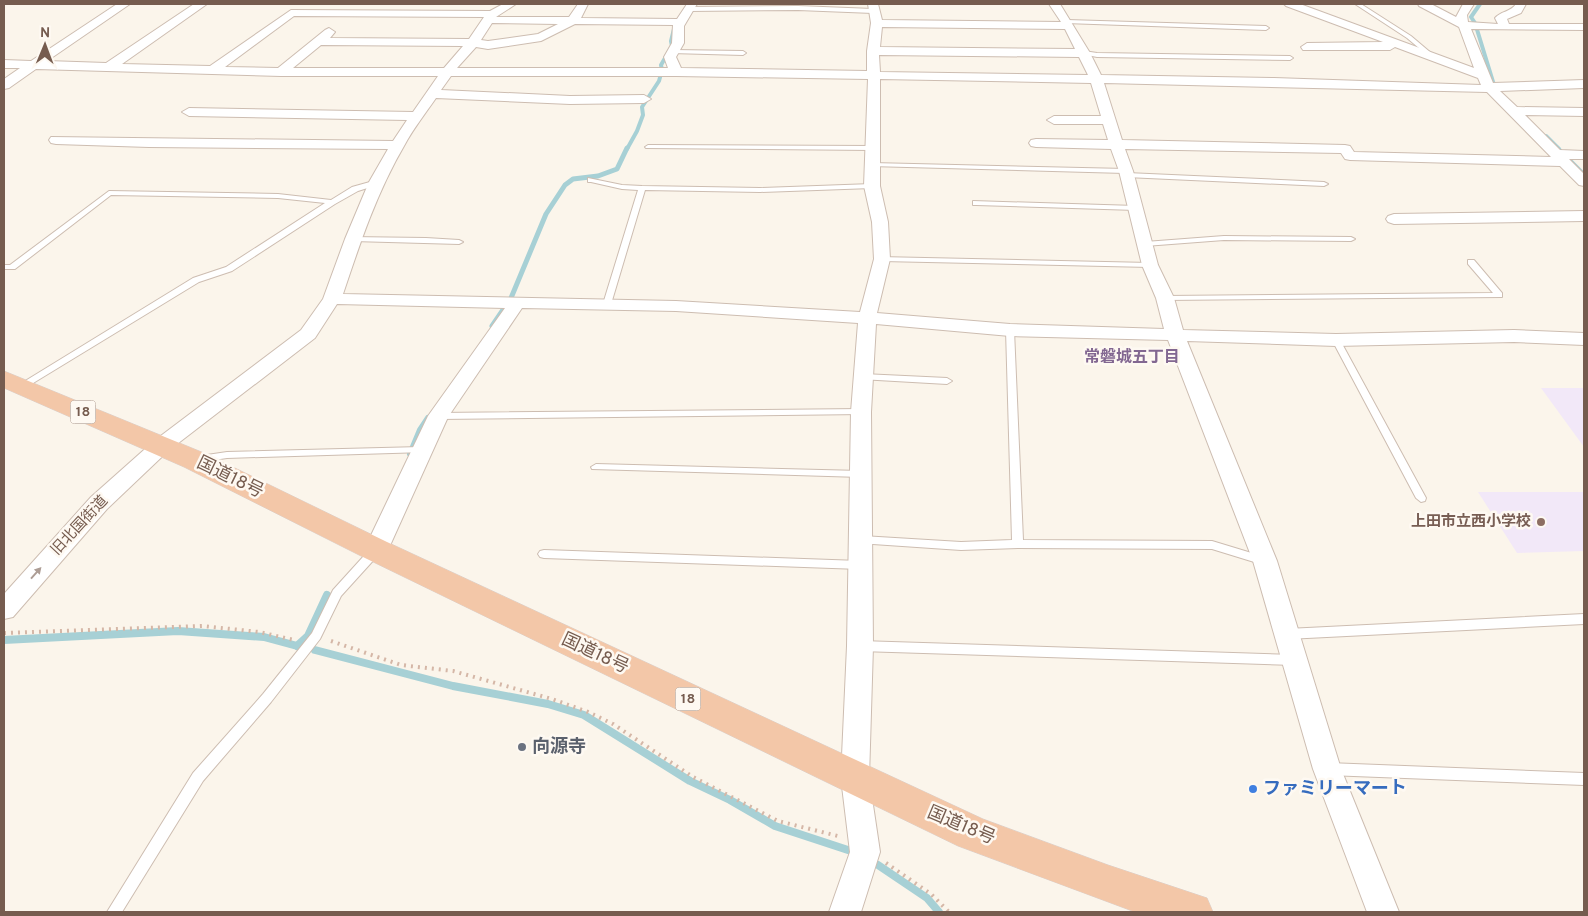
<svg xmlns="http://www.w3.org/2000/svg" width="1588" height="916" font-family="Overpass,'Noto Sans JP',sans-serif">
<style>
.education{fill:#f2e8f8}
.lines{fill:none;stroke-linecap:round;stroke-linejoin:round}
.stream-far3{stroke:#a7d0d5;stroke-width:4}
.stream-far2{stroke:#a7d0d5;stroke-width:5}
.stream-far1{stroke:#a7d0d5;stroke-width:6}
.stream{stroke:#a7d0d5;stroke-width:8}
.service-casing{stroke:#cdbdb1;stroke-width:2}
.minor-casing{stroke:#cdbdb1;stroke-width:2}
.trunk-casing{stroke:#d9d1ce;stroke-width:1}
.path{stroke:#d5b7a7;stroke-width:4;stroke-dasharray:2 5;stroke-linecap:butt}
.service{fill:#fff;fill-rule:evenodd}
.minor{fill:#fff;fill-rule:evenodd}
.trunk{fill:#f3c7a8;fill-rule:evenodd}
.oneway{fill:#ad9d95}
.education-dot{fill:#8d6e63;stroke:#fef9f2;stroke-width:2}
.worship-dot{fill:#6b7280;stroke:#fef9f2;stroke-width:2}
.shop-dot{fill:#3f7fe0;stroke:#fef9f2;stroke-width:2}
.labels{text-anchor:middle;dominant-baseline:central;stroke-width:5;stroke-linejoin:round;paint-order:stroke}
.shield{fill:#fef9f2;stroke:#9f8b80;stroke-width:1}
.shield-label{font-size:14px;font-weight:bold;fill:#765c4f}
.education-label{font-size:15px;font-weight:bold;fill:#785e54;stroke:#fef9f2;text-anchor:end}
.street-label{font-size:15px;fill:#765c4f;stroke:#fef9f2}
.neighbourhood-label{font-size:16px;font-weight:bold;fill:#826791;stroke:#fef9f2}
.near-street-label{font-size:18px;fill:#765c4f;stroke:#fef9f2}
.near-worship-label{font-size:18px;font-weight:bold;fill:#5b616d;stroke:#fef9f2;text-anchor:start}
.near-shop-label{font-size:18px;font-weight:bold;fill:#366cbe;stroke:#fef9f2;text-anchor:start}
</style>
<rect width="100%" height="100%" fill="#fbf5eb"/>
<path class="education" d="M1541,388H1584V447Z
M1478,492H1584V551L1517,553Z"/>
<g class="lines">
<path class="stream-far3" d="M1480,4L1471,17L1475,23L1494,85
M1546,136L1559,149
M627,149L637,131L643,115L642,107L659,81L662,70L661,65L672,46L671,41L674,29"/>
<path class="stream-far2" d="M1557,148L1584,175
M492,326L511,298L546,214L565,185L573,179L598,176L617,169L627,148"/>
<path class="stream-far1" d="M410,454L420,430L428,418"/>
<path class="stream" d="M4,640L178,631L264,637L301,647
M297,646L308,636L327,595
M315,650L453,686L548,704L584,715L690,781L730,800L775,826L851,851
M878,865L927,898L939,912"/>
<defs>
<path id="service" d="M1355,4H1361L1411,36L1437,58L1432,59L1407,38Z
M798,6L873,9L876,11L873,13L798,10L688,11L685,9L688,7Z
M1067,20L1266,26L1269,28L1266,30L1065,23V21Z
M673,50L743,51L746,53L743,55L671,53L670,52Z
M1084,51L1097,53L1290,56L1293,58L1290,60L1097,57L1082,54L1081,53Z
M648,145L872,146L875,148L872,150L646,148L645,147Z
M872,163L1126,169L1129,171L1127,173L1324,182L1328,184L1324,186L1126,177L1122,175L1125,173L870,166L869,165Z
M588,178L622,185L642,186L760,188L872,184L876,186L872,188L760,192L645,190L611,304L607,307L603,304L638,190L622,189L591,182H588Z
M377,180H380V184L358,191L335,204L232,271L199,282L25,388H19L17,386L193,278L226,267L325,203L278,198L111,195L15,269H4V265H10L109,191L278,194L331,200L352,187Z
M973,201L1136,206L1140,208L1136,210L976,205H973Z
M1224,236L1351,237L1355,239L1351,241L1224,240L1145,246L1141,244L1145,242Z
M350,237L426,238L459,240L463,242L459,244L353,241H350Z
M879,257L1150,263L1154,265L1150,267L882,261H879Z
M1468,260H1474L1502,293V297L1165,300L1161,298L1165,296L1493,293L1468,264Z
M1010,327L1014,330L1023,540L1212,541L1268,558L1270,561L1268,564L1264,565L1212,549L1018,548L961,550L858,543L857,540L858,537L862,536L961,542L1012,540L1006,330Z
M1336,337L1340,340L1426,498L1425,501L1421,502L1416,498L1332,340Z
M863,374L947,378L952,381L947,384L860,379L858,377L860,375Z
M861,409L864,410L866,412L864,414L438,419L433,416L438,413Z
M421,447L425,448L426,450L425,452L227,458L200,462L195,459L200,456L227,452Z
M596,464L861,471L866,474L861,477L592,469L591,467Z
M376,546L380,547L381,550L380,553L341,596L320,639L271,702L203,781L122,912H107L193,773L263,694L312,633L333,590L372,547Z
M544,550L860,561L864,562L866,565L864,568L860,569L544,558L540,557L538,554L540,551Z
M1584,614V624L1287,639L1283,637L1281,634L1283,631L1287,629Z
M860,641L1294,655L1298,657L1300,660L1298,663L1294,665L860,651L856,649L854,646L856,643Z
M1328,763L1584,773V785L1328,775L1323,773L1321,769L1323,765Z"/>
<path id="minor" d="M117,4H130L47,61L106,63L194,4H207L122,64L210,66L291,10L490,11L503,4H516L496,17H569L578,4H588L581,18L677,19L687,4H697L684,26V43L676,57L681,68L867,71V51L871,23L868,4H878L882,20L1061,22L1049,4H1060L1090,53L1101,75L1274,78L1481,85L1478,78L1395,47L1390,50H1303L1301,47L1307,43L1383,42L1286,6L1284,4H1300L1474,68L1459,27L1419,6L1418,4H1431L1456,17L1463,4H1474L1467,15L1468,22L1498,24L1495,18C1501,11 1511,12 1516,4H1526L1521,13L1507,19L1509,24H1584V30L1471,29L1493,83L1584,80V88L1500,91L1517,107L1584,108V116L1525,115L1560,150L1584,151V159H1569L1584,174V186L1579,185L1560,166L1350,160L1345,159L1341,153L1125,149L1133,171L1158,265L1174,298L1183,330L1336,334L1514,330L1584,333V345L1514,342L1336,346L1187,341L1277,561L1341,769L1399,912H1367L1313,769L1253,561L1168,340L1010,336L876,324L871,412L873,646L869,778L880,852L861,912H829L850,852L841,778L847,646L851,412L858,323L676,311L522,308L448,417L388,550L384,556L376,559L368,556L364,550L428,416L505,308L337,304L315,338L168,451L107,509L13,617L4,619V594L91,497L154,441L301,330L323,299L345,239L369,182L388,149L149,147L56,144L51,143L49,140L51,137L393,141L407,120L189,116L182,112L189,108L413,112L438,76H281L36,69L9,88L4,89V79L20,68H4V60L31,61ZM294,16L484,17L469,39L330,38L335,32L329,28L325,30L278,68L225,67ZM492,23L558,24L538,34L488,41L481,40ZM575,24L673,25L672,43L664,57L668,68H457L476,47L488,49L541,41ZM882,27L1065,29L1075,49L880,47ZM321,45L463,46L444,68H293ZM879,55L1079,57L1088,75L880,72ZM451,76H676L868,79L864,186L872,222L874,259L860,312L676,301L343,294C360,243 377,192 404,146C413,129 425,114 436,98L570,104L644,103L651,99L644,95L570,96L441,90ZM880,79L1091,83L1101,116H1054L1047,120L1054,124H1103L1108,140L1036,139L1031,140L1029,143L1031,146L1036,147L1111,149L1119,171L1142,265L1156,298L1164,329L1010,324L877,313L890,259L888,222L880,186ZM1104,83L1487,92L1551,157L1354,152L1350,146L1345,145L1122,140Z
M1584,211V221L1394,224L1388,222L1386,219L1388,216L1394,214Z"/>
<path id="trunk" d="M4,371L204,453L387,542L983,819L1108,865L1207,898L1213,912H1135L958,846L365,558L184,467L4,388Z"/>
</defs>
<use href="#service" class="service-casing"/>
<use href="#minor" class="minor-casing"/>
<use href="#trunk" class="trunk-casing"/>
<path class="path" d="M4,633L203,626L259,632L294,640
M331,641L401,665L453,671L552,699L588,712L613,724L693,777L778,821L838,836
M886,863L931,894L949,912"/>
<use href="#service" class="service"/>
<use href="#minor" class="minor"/>
<use href="#trunk" class="trunk"/>
</g>
<defs><path id="oneway-solid" d="M-6-.8H1V-3.2L6.5 0L1 3.2V.8H-6Z" transform="scale(1.25)"/></defs>
<use class="oneway" href="#oneway-solid" transform="translate(36 573) rotate(-48)"/>
<circle class="education-dot" cx="1541" cy="522" r="5"/>
<circle class="worship-dot" cx="522" cy="747" r="5"/>
<circle class="shop-dot" cx="1253" cy="789" r="5"/>
<g class="labels">
<g class="shield">
<rect x="70.5" y="400.5" width="25" height="23" rx="4"/>
<rect x="675.5" y="687.5" width="25" height="23" rx="4"/>
</g>
<g class="shield-label">
<text x="83" y="412">18</text>
<text x="688" y="699">18</text>
</g>
<g class="education-label">
<text x="1531" y="522">上田市立西小学校</text>
</g>
<g class="street-label">
<text transform="translate(80 526) rotate(-47)">旧北国街道</text>
</g>
<g class="neighbourhood-label">
<text x="1132" y="358">常磐城五丁目</text>
</g>
<g class="near-street-label">
<text transform="translate(230 478) rotate(26)">国道18号</text>
<text transform="translate(595 654) rotate(25)">国道18号</text>
<text transform="translate(961 826) rotate(23)">国道18号</text>
</g>
<g class="near-worship-label">
<text x="532" y="747">向源寺</text>
</g>
<g class="near-shop-label">
<text x="1263" y="789">ファミリーマート</text>
</g>
</g>
<rect width="1588" height="916" fill="none" stroke="#765c4f" stroke-width="10"/>
<g transform="translate(45 45) rotate(1)" stroke="#fef9f2" stroke-width="4" paint-order="stroke">
<path d="M0-4L9 19L0 12L-9 19Z" fill="#765c4f"/>
<text y="-8" font-size="14" font-weight="bold" text-anchor="middle" fill="#765c4f">N</text>
</g>
</svg>
